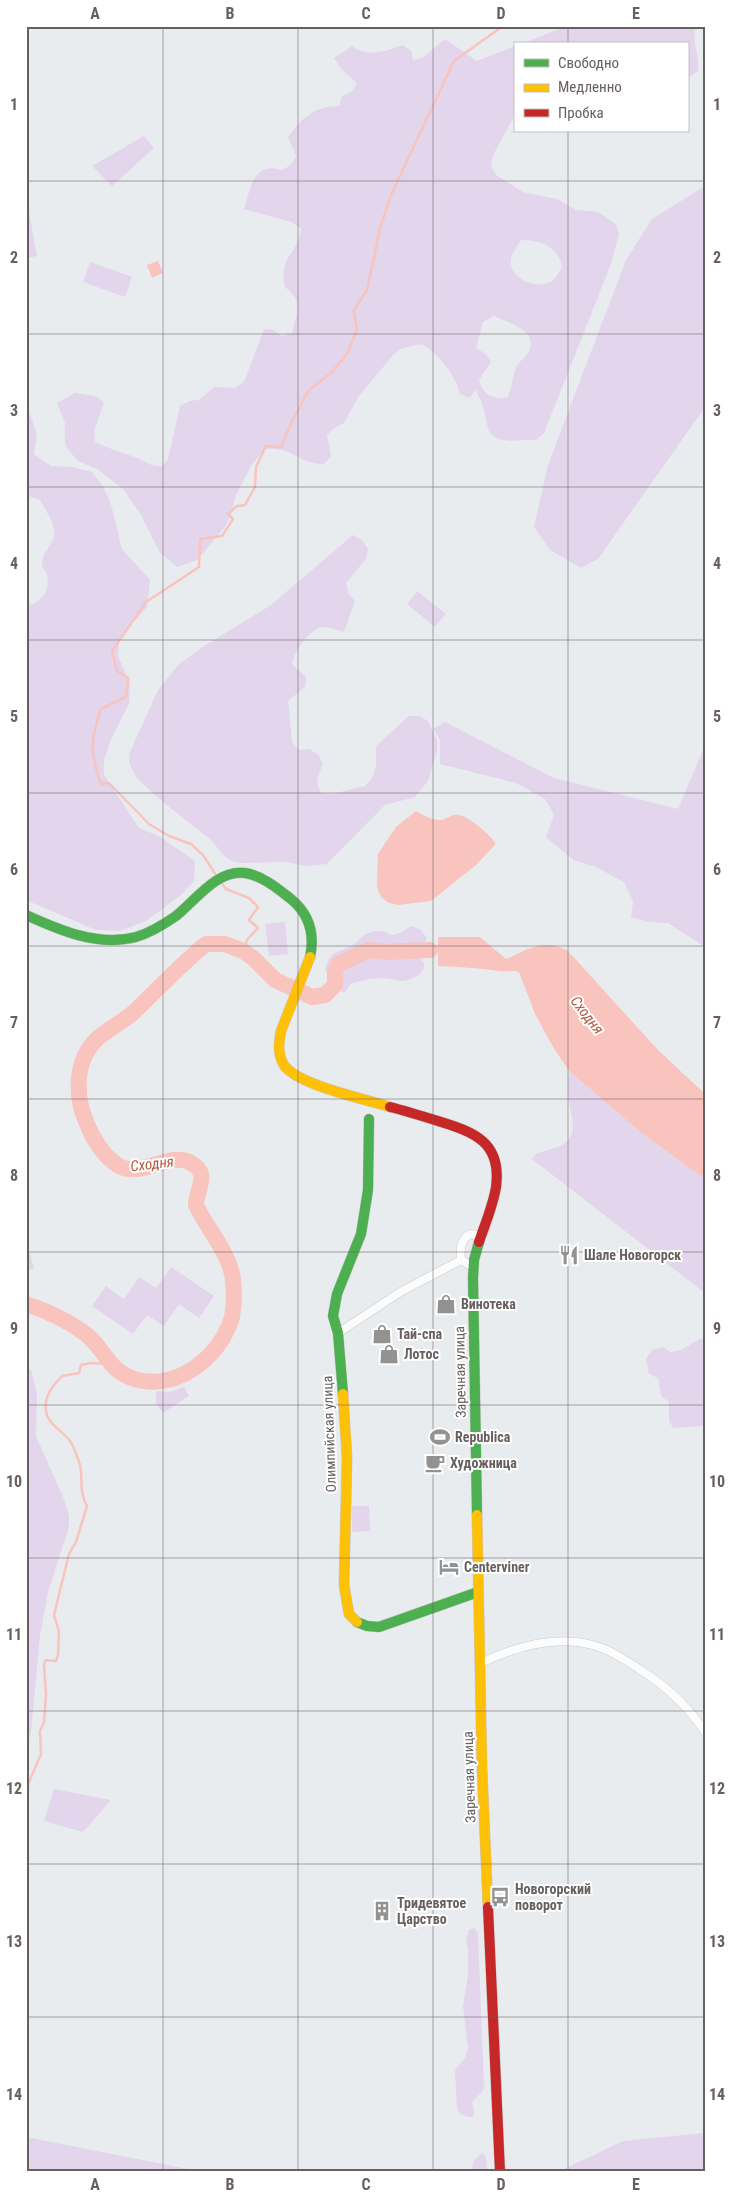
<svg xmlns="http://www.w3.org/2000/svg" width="731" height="2198" font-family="'Roboto Condensed',sans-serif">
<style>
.green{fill:#e2d5ec;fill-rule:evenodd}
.water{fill:#f8c4bd}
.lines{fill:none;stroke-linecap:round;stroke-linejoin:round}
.stream{stroke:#f8c4bd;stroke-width:2.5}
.river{stroke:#f8c4bd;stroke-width:16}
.street-casing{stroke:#cacaca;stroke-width:9}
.fast-casing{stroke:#c8c7c9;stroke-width:11}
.slow-casing{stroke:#c8c7c9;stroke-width:11}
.jam-casing{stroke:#c8c7c9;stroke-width:11}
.street{stroke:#fcfcfd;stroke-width:8}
.fast{stroke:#4caf50;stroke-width:10}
.slow{stroke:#ffc107;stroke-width:10}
.jam{stroke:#c62828;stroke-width:10}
.grid{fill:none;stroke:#67605e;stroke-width:1;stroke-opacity:0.55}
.labels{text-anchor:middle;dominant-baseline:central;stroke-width:4;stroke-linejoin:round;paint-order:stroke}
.poi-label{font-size:14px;font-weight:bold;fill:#67605e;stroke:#fff;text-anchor:start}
.street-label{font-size:14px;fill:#67605e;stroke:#fff}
.water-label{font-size:15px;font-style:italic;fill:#b7573f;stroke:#fff}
.neatline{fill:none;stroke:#67605e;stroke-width:2}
.grid-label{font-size:16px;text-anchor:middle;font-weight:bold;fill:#67605e}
</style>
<rect width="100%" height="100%" fill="#e9ecef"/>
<path class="green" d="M567,26H701L695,30C692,45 700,56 698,71L687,79V44H521Z
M445,39L477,61L515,46V115L493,155L491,166L496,175L523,192L557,199L576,210L598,212L616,224L619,234L611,264L544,433L536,440C526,439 515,442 504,440C490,438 488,431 486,419C486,413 479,394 475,390L470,398L460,394C455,374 439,355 422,344L403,348L394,354L359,396L344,423L334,428L327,435L331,456L324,464C299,464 292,446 265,449L251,466L236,495L230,517L225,527L197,560L177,567L160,553L141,515L123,489L97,469L78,461L71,453L65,444V423L57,403L75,393L95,396L104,402L94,432L95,442C108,448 120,452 132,456C144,460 149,467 162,466L168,459L180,406L189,401L199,400L214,387L235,388L244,382L264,329L274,330L282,336L292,333C297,312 304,302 285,287C278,256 297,256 301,229L292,222L244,209C251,188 253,161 282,170L291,165L296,156L288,137C302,118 314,106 339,106L342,96L352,91L357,83L341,69L334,58L352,46C365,57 387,52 402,45L411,50L413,60L422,58ZM521,240C540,240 558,246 562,267C559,272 556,279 550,282C537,289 514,280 511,265C509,256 517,247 521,240ZM494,316C508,322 541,332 528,353C525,358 518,362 516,368C511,378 513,388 507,398C492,399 483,395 479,380L491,362L486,354L476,348L483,322Z
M144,136L154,148L112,186L92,166Z
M705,186V407L598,559L581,568L550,550L534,527L548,465L626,260L652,219Z
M26,196L37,256L26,258Z
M90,262L132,277L125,297L83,282Z
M30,414L37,434L34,454L51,466L72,467L92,472L104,488L112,508L122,549L150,580L147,607L120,637L118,656L130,683L129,703L111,740L104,760V775L139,828L159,836L195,861L194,881L181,895L146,921L120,931L96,930L26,900V604L29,605C43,601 50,591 47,576C47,572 43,569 42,565C41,553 52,546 54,536C56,525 45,509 40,500L26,495V417Z
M353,535L362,540L368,549L366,559L346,583L348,593L355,601L344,632C338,631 331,627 325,627C310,626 294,652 292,664L306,677L305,687L288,701L292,742L299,750L309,749L319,755L323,765C317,776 315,782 321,793L332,794L365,786L372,778L376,767V746L409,716H419L428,721L437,740V751L428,781L415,797L385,805L327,864L306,866L285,862L244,863L234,862L225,857L212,841L158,798L136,777L129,762L130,752L158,690L178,665L204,646L271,605Z
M417,591L446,614L435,627L407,604Z
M445,722L554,778L678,809L705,745V947L668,923L649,922L631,917L633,902L624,882L596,867L573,860L546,837L554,815L545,799L516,783L440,764V740L433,729Z
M285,922L288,954L269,956L265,924Z
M411,926L421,930L427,938L419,957L425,965L420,974C403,985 400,980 382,978C372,978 359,981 350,984L345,993L336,989L325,969C331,949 337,954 353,945C357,943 359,939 362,937C372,929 382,930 392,935L402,932Z
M569,1071L644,1135L705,1179V1293L532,1159L537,1153C574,1144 577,1139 569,1102C567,1092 568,1081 569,1071Z
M26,1241L34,1268L26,1271Z
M171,1267L214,1296L199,1318L179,1304L164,1326L147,1315L133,1334L92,1306L106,1286L124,1299L139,1277L156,1288Z
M700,1339H705V1426L673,1428L669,1421V1402L661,1396L658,1378L649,1374L646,1359L652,1350L662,1347L671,1352L681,1350Z
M26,1367L31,1370L37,1393L36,1436L66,1504L69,1516V1527L48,1592L40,1636L31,1732L26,1747Z
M184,1387L189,1396L163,1413L156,1403V1391L170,1392Z
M352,1506H369L370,1531L352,1532Z
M54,1789L111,1800L83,1832L44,1821Z
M474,1928L478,1933L484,2086L483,2091L472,2102L474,2112L473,2117H468L459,2113L457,2108L455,2070L465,2058L468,2048L463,2006L468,1975V1950L466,1940L469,1930Z
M705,2123V2172H558L623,2141L704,2133Z
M26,2137L193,2170V2172H26Z
M482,2153L486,2156L487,2172H472L473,2162Z"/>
<path class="water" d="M158,261L163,273L152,278L147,265Z
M416,811C423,815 433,821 442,820C447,819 452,814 457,815C468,815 489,834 495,842V845L476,865L431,901L399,905L389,903L381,897L377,887L378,854L396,827Z
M438,937H480L506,959C530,949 543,938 568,951L658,1050L705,1094V1179L644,1135L569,1071L553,1047L535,1014L519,972C512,970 506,972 499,971C479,968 459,967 438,966Z"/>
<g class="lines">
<path class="stream" d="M218,878L203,855L191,844L169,836L149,824L109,783L101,784C90,754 90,740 101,709L126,697L128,678L117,671L112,651L146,602L199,567L200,539L222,536L233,519L228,514L237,506L245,505L255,487L256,467L266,446L281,447L293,419L309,390L332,372L347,354L357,330L354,310L367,290L380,229L390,197L454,61L503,26
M221,882L226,889L249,898L258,907L249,920L258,928L247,940L243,951
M26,1789L41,1754L40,1731L44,1722L46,1695L44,1664L46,1660L56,1661L58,1655L59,1631L54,1615L69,1554L76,1542L87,1506C79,1493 83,1479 80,1465C78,1459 76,1452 73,1446C67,1432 47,1426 46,1410C44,1396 52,1387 62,1376L79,1373L81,1365L91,1363L110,1364"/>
<path class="river" d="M26,1304C47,1311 69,1321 87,1335C104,1349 108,1368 129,1377C172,1395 220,1359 232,1317C234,1307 234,1291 233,1280C230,1253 207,1229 196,1205C196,1189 212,1173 189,1162C170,1152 141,1178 119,1166C104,1157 93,1139 87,1124C75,1097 74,1061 97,1039C109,1028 123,1022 134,1012C158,989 180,965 206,944H225L243,951L253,958L275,980L312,997L325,995L335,985V972L339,964L369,950L386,952L430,950"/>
<defs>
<path id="street" d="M473,1267L461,1260C460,1250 460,1240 470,1234L481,1236
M338,1333L402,1291L461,1260
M479,1664C516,1646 562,1633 602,1648C615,1653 627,1661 639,1669C665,1685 688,1706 705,1732"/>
<path id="fast" d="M26,915C59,930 98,947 136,937C150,933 163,925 176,916C195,901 217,869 245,873C263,876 277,888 291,899C309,914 315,934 310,957
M343,1394L338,1333L333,1316L337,1294L361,1234L368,1190L369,1119
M477,1515L473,1278L474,1260L479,1242
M357,1622L367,1626L379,1627L478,1592"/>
<path id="slow" d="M310,957L281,1031C279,1042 277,1054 284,1065C297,1085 366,1099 390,1107
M343,1394L347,1458L344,1585L349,1614L357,1622
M477,1515L482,1768L488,1907"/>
<path id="jam" d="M390,1107C406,1111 422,1116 438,1121C474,1132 502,1142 496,1187C493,1206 485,1224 479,1242
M488,1907L500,2172"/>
</defs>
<use href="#street" class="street-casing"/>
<use href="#fast" class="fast-casing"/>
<use href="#slow" class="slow-casing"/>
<use href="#jam" class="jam-casing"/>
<use href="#street" class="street"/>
<use href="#fast" class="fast"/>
<use href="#slow" class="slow"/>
<use href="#jam" class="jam"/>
</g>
<path class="grid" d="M163,26V2172M298,26V2172M433,26V2172M568,26V44M568,131V2172M26,181H705M26,334H705M26,487H705M26,640H705M26,793H705M26,946H705M26,1099H705M26,1252H705M26,1405H705M26,1558H705M26,1711H705M26,1864H705M26,2017H705"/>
<defs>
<symbol id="restaurant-bare" viewBox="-9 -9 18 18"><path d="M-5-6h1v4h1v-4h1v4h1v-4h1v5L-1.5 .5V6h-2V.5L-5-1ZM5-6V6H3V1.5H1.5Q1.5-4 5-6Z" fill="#949191" stroke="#fff" stroke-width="2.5" paint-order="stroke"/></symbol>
<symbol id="shop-bare" viewBox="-9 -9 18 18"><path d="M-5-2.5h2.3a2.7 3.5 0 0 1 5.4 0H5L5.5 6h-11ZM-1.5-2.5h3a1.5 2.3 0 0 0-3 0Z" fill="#949191" stroke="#fff" stroke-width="2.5" paint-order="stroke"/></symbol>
<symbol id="stadium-bare" viewBox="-9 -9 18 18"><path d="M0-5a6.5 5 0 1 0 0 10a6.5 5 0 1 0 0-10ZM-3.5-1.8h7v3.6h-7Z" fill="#949191" stroke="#fff" stroke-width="2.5" paint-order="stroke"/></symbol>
<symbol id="cafe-bare" viewBox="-9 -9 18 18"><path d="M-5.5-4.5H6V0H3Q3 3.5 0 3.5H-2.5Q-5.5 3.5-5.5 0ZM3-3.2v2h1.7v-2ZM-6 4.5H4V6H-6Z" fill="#949191" stroke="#fff" stroke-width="2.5" paint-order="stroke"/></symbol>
<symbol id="hotel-bare" viewBox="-9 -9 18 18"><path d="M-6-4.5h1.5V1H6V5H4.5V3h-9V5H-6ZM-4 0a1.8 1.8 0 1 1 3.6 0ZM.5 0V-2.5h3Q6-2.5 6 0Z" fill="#949191" stroke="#fff" stroke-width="2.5" paint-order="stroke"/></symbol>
<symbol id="bus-bare" viewBox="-9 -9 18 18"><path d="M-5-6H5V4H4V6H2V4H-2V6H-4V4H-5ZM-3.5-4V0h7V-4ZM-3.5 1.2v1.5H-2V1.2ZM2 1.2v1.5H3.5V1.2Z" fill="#949191" stroke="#fff" stroke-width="2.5" paint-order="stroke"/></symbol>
<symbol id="building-bare" viewBox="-9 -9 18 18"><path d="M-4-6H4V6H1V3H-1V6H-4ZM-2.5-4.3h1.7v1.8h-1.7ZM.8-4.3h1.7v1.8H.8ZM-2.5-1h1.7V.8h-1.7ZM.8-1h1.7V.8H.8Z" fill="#949191" stroke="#fff" stroke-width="2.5" paint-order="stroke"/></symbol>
</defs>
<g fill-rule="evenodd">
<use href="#restaurant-bare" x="555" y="1241" width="28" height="28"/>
<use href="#shop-bare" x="432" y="1290" width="28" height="28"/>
<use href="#shop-bare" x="368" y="1320" width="28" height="28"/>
<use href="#shop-bare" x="375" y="1340" width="28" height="28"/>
<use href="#stadium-bare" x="426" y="1423" width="28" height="28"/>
<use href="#cafe-bare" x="421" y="1449" width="28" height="28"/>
<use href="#hotel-bare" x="435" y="1553" width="28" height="28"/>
<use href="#bus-bare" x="486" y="1883" width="28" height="28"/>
<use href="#building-bare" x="368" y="1897" width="28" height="28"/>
</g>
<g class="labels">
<g class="poi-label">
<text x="584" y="1255">Шале Новогорск</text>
<text x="461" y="1304">Винотека</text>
<text x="397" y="1334">Тай-спа</text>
<text x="404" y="1354">Лотос</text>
<text x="455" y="1437">Republica</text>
<text x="450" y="1463">Художница</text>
<text x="464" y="1567">Centerviner</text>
<text x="515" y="1889">Новогорский<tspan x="515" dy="16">поворот</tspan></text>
<text x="397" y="1903">Тридевятое<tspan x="397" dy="16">Царство</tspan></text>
</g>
<g class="street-label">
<text transform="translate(460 1372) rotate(-91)">Заречная улица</text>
<text transform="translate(329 1434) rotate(-92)">Олимпийская улица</text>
<text transform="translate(469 1777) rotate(-92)">Заречная улица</text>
</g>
<g class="water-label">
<text transform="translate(587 1015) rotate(52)">Сходня</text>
<text transform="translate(152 1164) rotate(-7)">Сходня</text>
</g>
</g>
<rect width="731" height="2198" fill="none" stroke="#ffffff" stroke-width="55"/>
<rect x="514" y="42" width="175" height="90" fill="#ffffff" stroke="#c2bfbf"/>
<rect x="524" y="59" width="25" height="8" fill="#4caf50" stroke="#c2bfbf"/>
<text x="558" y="68" font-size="15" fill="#67605e">Свободно</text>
<rect x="524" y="84" width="25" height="8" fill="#ffc107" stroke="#c2bfbf"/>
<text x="558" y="92" font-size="15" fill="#67605e">Медленно</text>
<rect x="524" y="109" width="25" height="8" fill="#c62828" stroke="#c2bfbf"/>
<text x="558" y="118" font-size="15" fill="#67605e">Пробка</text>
<rect x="28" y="28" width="676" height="2142" class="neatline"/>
<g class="grid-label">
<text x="95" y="19">A</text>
<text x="230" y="19">B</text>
<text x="366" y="19">C</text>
<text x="501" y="19">D</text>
<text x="636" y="19">E</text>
<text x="14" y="110">1</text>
<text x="717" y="110">1</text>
<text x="14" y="263">2</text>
<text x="717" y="263">2</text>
<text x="14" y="416">3</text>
<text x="717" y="416">3</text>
<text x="14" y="569">4</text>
<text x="717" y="569">4</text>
<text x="14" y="722">5</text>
<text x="717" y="722">5</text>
<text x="14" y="875">6</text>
<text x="717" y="875">6</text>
<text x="14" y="1028">7</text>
<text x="717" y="1028">7</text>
<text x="14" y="1181">8</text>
<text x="717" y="1181">8</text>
<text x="14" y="1334">9</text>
<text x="717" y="1334">9</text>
<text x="14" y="1487">10</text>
<text x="717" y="1487">10</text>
<text x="14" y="1640">11</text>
<text x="717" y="1640">11</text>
<text x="14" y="1794">12</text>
<text x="717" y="1794">12</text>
<text x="14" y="1947">13</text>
<text x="717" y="1947">13</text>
<text x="14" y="2100">14</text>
<text x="717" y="2100">14</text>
<text x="95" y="2190">A</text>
<text x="230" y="2190">B</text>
<text x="366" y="2190">C</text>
<text x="501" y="2190">D</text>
<text x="636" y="2190">E</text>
</g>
</svg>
